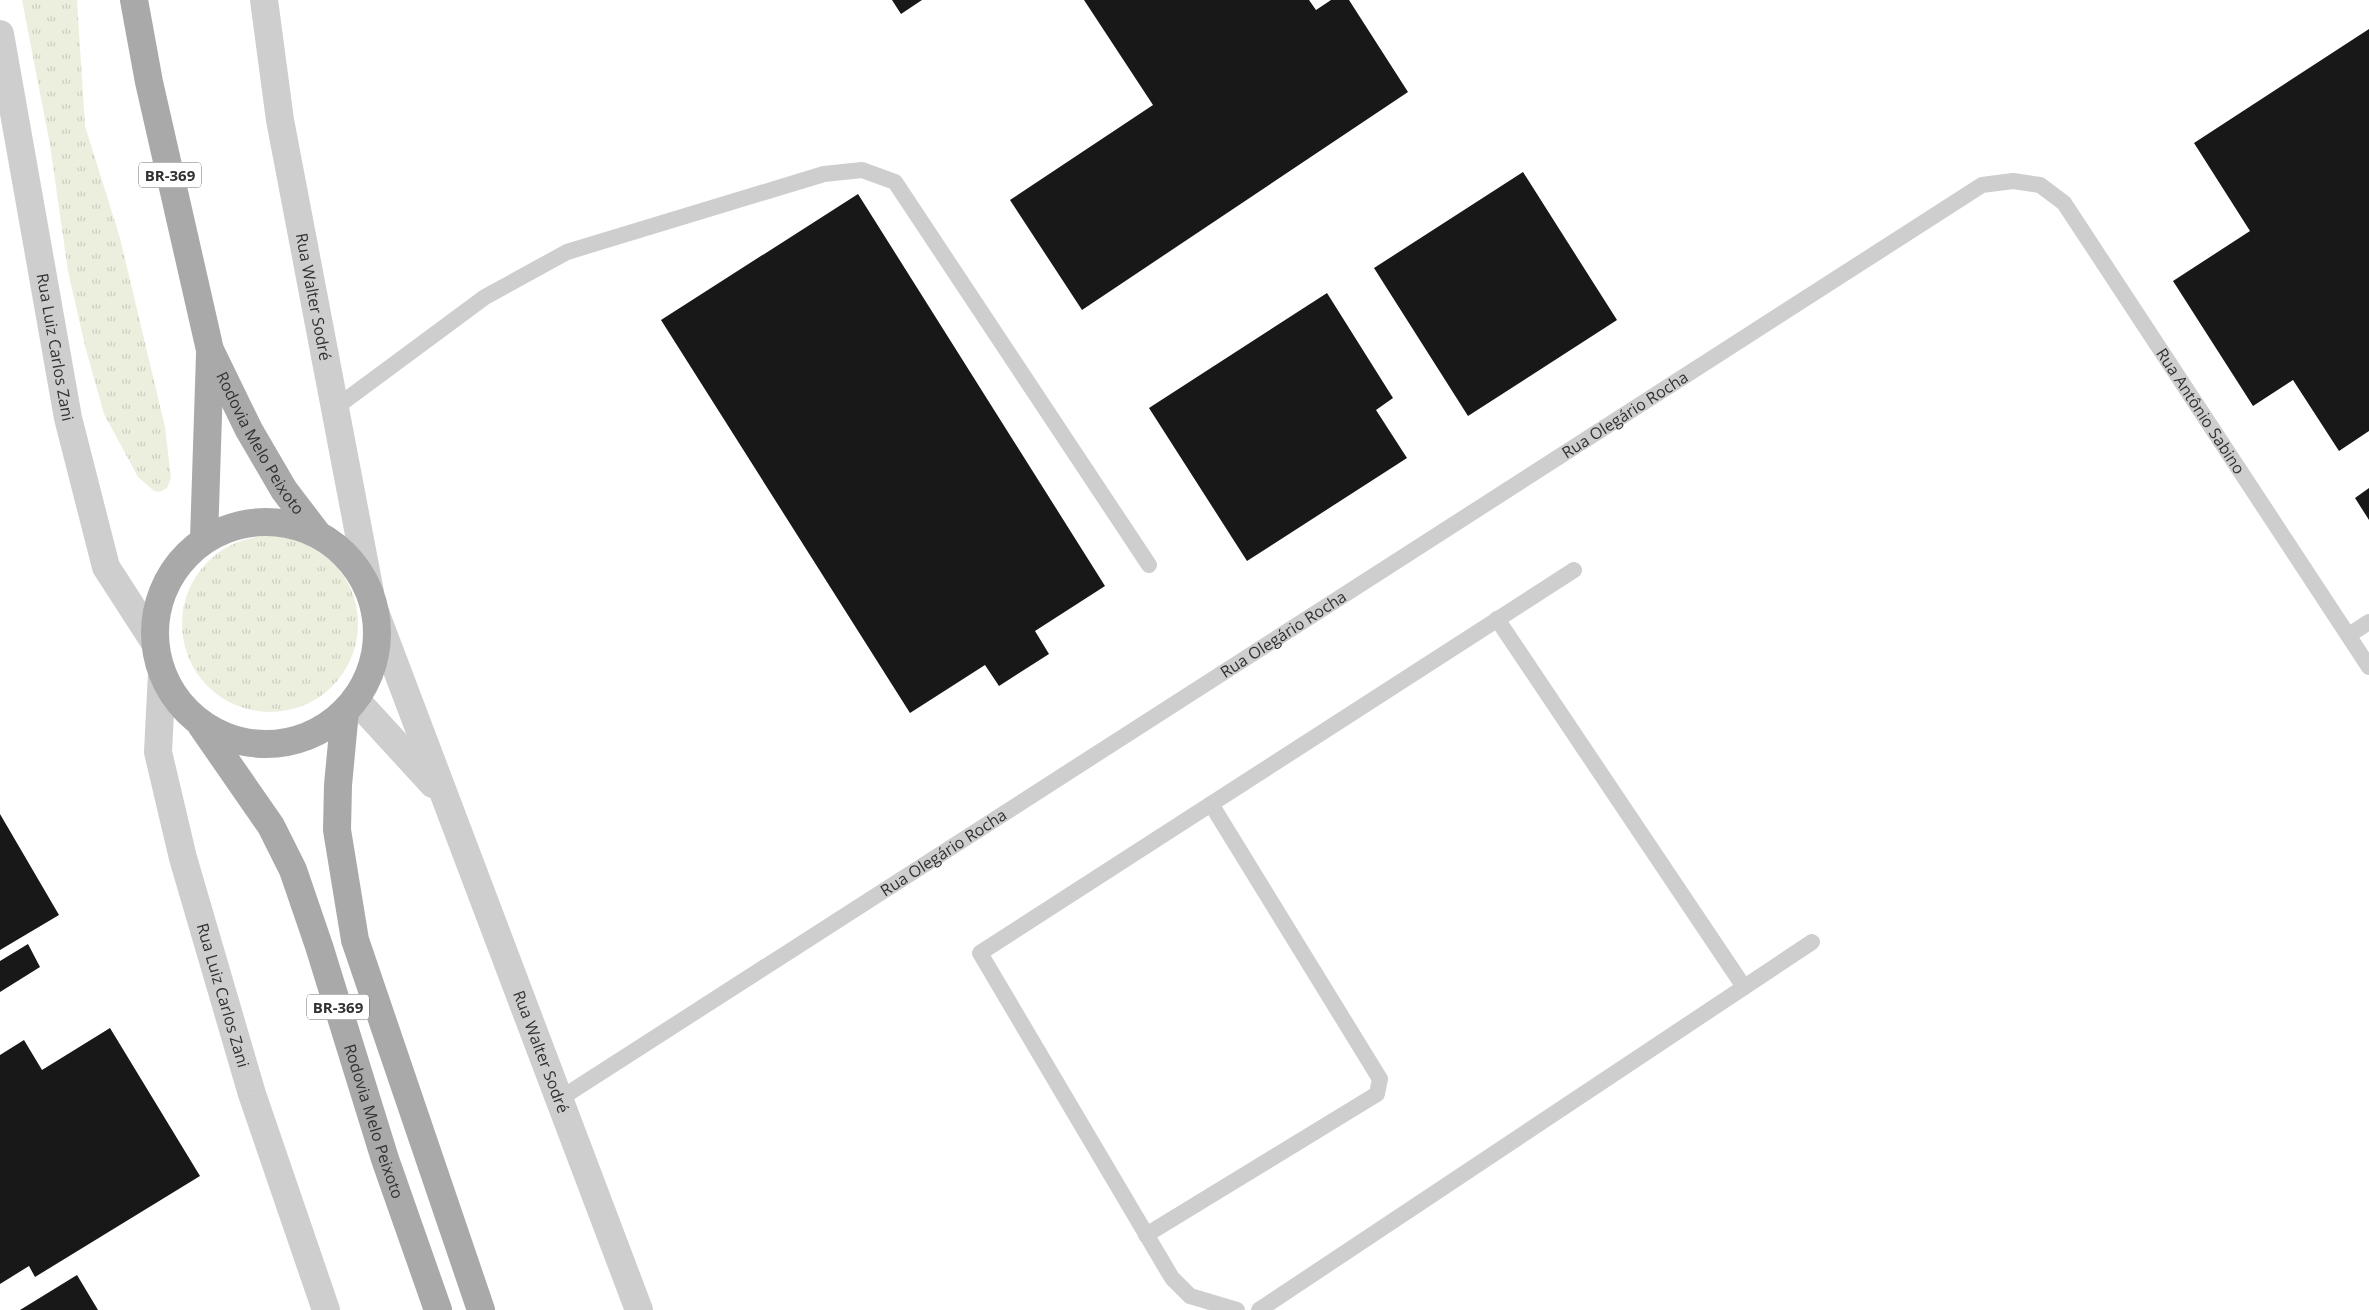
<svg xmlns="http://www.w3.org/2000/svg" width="2369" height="1310" font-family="'Open Sans',sans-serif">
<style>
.grass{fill:url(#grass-tufts)}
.building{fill:#181818}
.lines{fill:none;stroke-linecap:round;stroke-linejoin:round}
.service{stroke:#cecece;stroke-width:16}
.minor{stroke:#cecece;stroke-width:28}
.primary{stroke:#a9a9a9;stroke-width:28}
.labels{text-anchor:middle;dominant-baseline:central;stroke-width:5;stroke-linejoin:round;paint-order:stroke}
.shield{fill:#fff;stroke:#6f6f6f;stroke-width:1}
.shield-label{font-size:15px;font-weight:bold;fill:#313131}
.street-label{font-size:16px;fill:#313131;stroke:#fff}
</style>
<defs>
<pattern id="grass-tufts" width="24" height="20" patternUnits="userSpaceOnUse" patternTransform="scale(1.25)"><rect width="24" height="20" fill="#ecefde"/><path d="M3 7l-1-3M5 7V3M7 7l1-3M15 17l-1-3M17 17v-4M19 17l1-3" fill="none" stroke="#cbcdbf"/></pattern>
</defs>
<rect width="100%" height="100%" fill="#fff"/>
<path class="grass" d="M22,0H77L85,126L120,238L165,427L171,478L167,488L160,492L154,491L138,477L104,414L85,346L68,271L50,145Z
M182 624a88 88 0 1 1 176 0a88 88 0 1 1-176 0Z"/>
<path class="building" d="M892,0H922L901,14Z
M1084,0H1309L1316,10L1331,0H1349L1408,92L1082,310L1010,200L1153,105Z
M2369,29V431L2339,451L2293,380L2253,406L2173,281L2250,231L2194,143Z
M1523,172L1617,320L1468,416L1374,268Z
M858,194L1105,586L1035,631L1049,654L999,686L985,665L910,713L661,320Z
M1327,293L1393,398L1376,410L1407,458L1247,561L1149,408Z
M2369,488V520L2355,498Z
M0,814L59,915L0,950Z
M28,944L40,967L0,992V961Z
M110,1028L200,1176L35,1277L29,1266L0,1284V1055L24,1040L42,1070Z
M77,1275L98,1310H20Z"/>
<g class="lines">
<g class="service">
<path d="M335,408L485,297L567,252L824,174L862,170L895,182L1149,565"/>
<path d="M1497,619L1744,987"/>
<path d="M2349,635L2369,622"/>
<path id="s1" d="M558,1100L1982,185L2013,181L2040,185L2064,203L2369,667"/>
<path d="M1146,1235L1377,1094L1380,1079L1211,804"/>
<path d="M1237,1310L1190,1296L1172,1278L980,953L1574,570"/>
<path d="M1259,1310L1812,942"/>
</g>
<g class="minor">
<path id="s2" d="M264,0L280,120L370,592"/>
<path id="s3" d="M0,34L68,418L106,567L155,643"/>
<path id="s4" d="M375,612L639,1310"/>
<path id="s5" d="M162,673L158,752L183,858L252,1094L326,1310"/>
<path d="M355,699L433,784"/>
</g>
<g class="primary">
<path id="s6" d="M134,0L149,82L210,350L249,430L284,490L316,532"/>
<circle cx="266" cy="633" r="111"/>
<path d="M204,539L210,354"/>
<path d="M345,711L338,785L337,830L355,940L481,1310"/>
<path id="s7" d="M201,725L271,826L293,870L319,946L385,1159L438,1310"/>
</g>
</g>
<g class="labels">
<g class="shield">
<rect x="139" y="162.5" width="62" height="25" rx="4"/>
<rect x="307" y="994.5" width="62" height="25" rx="4"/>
</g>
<g class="shield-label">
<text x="170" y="175">BR-369</text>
<text x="338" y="1007">BR-369</text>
</g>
<g class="street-label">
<text stroke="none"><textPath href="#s2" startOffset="301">Rua Walter Sodré</textPath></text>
<text stroke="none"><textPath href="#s3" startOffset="318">Rua Luiz Carlos Zani</textPath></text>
<text stroke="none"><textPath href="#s1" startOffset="2030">Rua Antônio Sabino</textPath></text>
<text stroke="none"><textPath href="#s1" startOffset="1268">Rua Olegário Rocha</textPath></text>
<text stroke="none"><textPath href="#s6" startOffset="464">Rodovia Melo Peixoto</textPath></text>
<text stroke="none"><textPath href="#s1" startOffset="862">Rua Olegário Rocha</textPath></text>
<text stroke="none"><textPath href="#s1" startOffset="458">Rua Olegário Rocha</textPath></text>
<text stroke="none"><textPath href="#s5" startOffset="331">Rua Luiz Carlos Zani</textPath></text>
<text stroke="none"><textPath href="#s4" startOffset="470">Rua Walter Sodré</textPath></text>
<text stroke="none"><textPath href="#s7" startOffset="436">Rodovia Melo Peixoto</textPath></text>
</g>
</g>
</svg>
